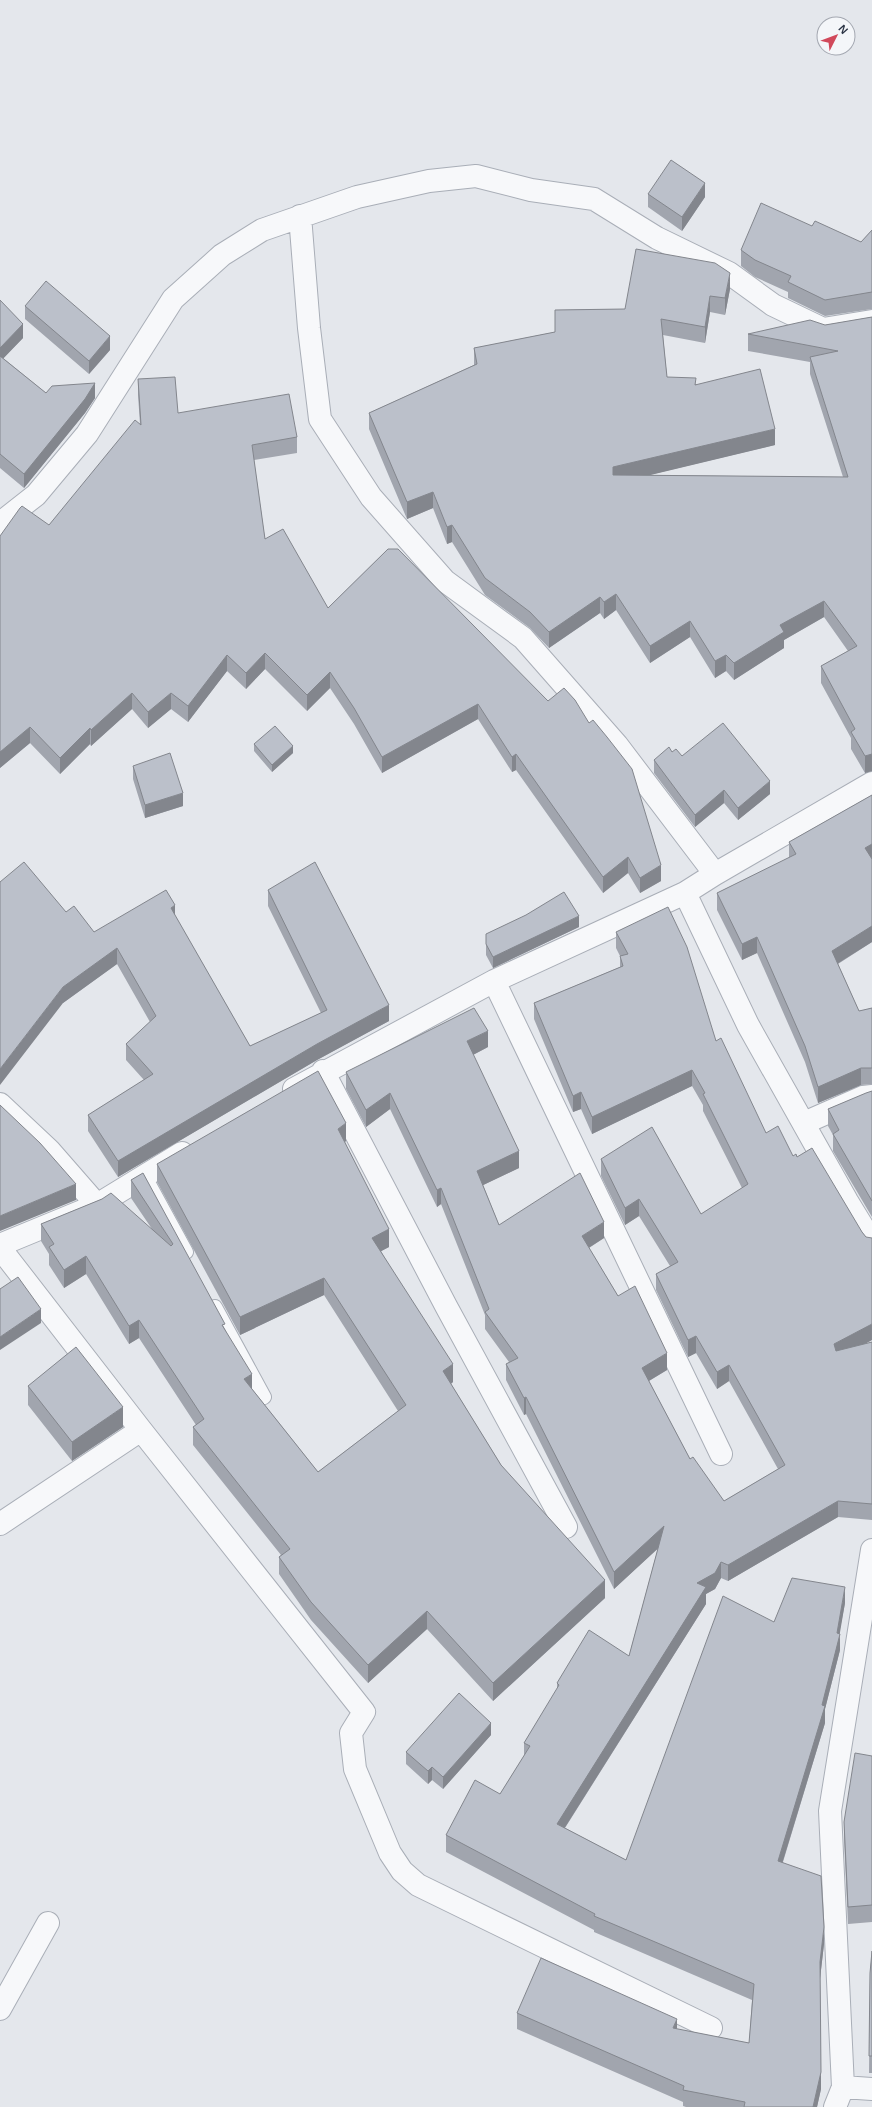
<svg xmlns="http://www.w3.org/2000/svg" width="872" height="2107" font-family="Helvetica,sans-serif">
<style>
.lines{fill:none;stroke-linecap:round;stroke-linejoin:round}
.lane-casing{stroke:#a9aeb7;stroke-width:16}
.street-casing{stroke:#a9aeb7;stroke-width:24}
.lane{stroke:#f7f8fa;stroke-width:14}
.street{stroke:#f7f8fa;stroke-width:22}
.wall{fill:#a1a5ae}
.shaded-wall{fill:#83868d}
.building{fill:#bbc0ca;stroke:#83868d}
</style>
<rect width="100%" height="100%" fill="#e4e7ec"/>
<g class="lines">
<defs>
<path id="lane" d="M144,1175L186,1252
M215,1307L264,1397"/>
<path id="street" d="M300,216L309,328L320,419L371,497L445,581L523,638L617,745L715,874
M0,527L4,520L36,495L87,434L173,299L222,255L262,230L357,197L429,181L476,176L531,190L594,199L657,238L729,273L773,305L823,329L872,321
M685,893L748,1025L847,1201L872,1242
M494,981L721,1454
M323,1071L446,1306L566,1527
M294,1089L494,981L685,893L715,874L872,783
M0,1104L49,1150L97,1205
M804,1123L863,1097L872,1096
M0,1245L97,1205L182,1153
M0,1248L141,1430L364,1712L351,1733L355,1769L390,1853L402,1871L418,1885L711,2028
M0,1524L141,1430
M0,2009L48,1923
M843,2087L872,2089
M835,2107L843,2087L830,1811L872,1550"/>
</defs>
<use href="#lane" class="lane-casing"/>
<use href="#street" class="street-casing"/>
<use href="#lane" class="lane"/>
<use href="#street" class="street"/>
</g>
<path class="wall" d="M648,194L705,197L682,231L648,207Z
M812,226L861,242L872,230V309L825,316L788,298V292L755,277L741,266V250Z
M730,289L725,315L710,312L705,343L663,335L667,377L696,384L775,445L649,475L843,477L810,374V362L748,351V334L825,325L872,317V771L865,773L851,749V738L821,683V666L848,651L824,617L784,640V648L734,680L726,671L715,678L690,637L650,663L616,610L604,619L600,613L549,648L530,628L485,595L452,542L447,544L433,508L407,519L369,429V413L474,365V348L555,332V310L625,309Z
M0,300L23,338L3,358L46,393L95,398L85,413L24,488L0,468Z
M25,306L110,350L89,374L25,319Z
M138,379L178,413L297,437V453L254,460L265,539L328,608L388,549L661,881L640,893L628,873L603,893L516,770L512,772L478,719L382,773L354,724L330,688L307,711L265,669L246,689L227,671L188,722L171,709L148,728L132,709L91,746L90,744L60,774L30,743L0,768V536L49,525L140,424L138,395Z
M254,744L293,753L272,772L254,751Z
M672,752L682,756L770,794L738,820L724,803L695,827L654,773V760Z
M133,766L183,806L145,818L133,779Z
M872,795V942L838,964L859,1011L872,1008V1084L861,1085L818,1103L805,1062L757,953L742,960L717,910V893L789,858V842Z
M268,890L389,1021L317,1060L118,1177L88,1131V1115L144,1080L126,1060V1044L150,1022L117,964L63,1003L66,912L94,932L175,916L250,1046L321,1013L268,906Z
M579,927L493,968L486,955V934Z
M616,932L716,1041L766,1133L793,1156L797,1157L862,1232L866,1237L872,1340L864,1344L872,1342V1520L838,1517L728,1581L721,1578L715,1589L706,1594V1604L565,1828L626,1860L774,1622L845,1603L839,1634L840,1650L825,1709V1723L783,1862L824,1944L820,1978L821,2089L817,2107H686L683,2106V2102L517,2029V2013L677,2029L749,2043L752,2000L594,1932V1930L446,1852V1835L500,1794L524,1756V1743L557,1690V1683L629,1656L658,1548L614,1589L526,1414L524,1415L506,1380V1364L509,1362L485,1329V1315L441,1204L437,1207L390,1109L366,1127L346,1089V1072L488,1047L473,1055L519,1168L483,1185L499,1225L604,1238L589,1248L618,1296L667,1370L649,1381L690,1459L724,1501L778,1469L729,1381L717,1389L696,1353L688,1357L656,1290V1274L670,1266L639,1216L625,1225L601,1176V1159L701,1214L742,1188L703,1111V1105L692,1086L592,1134L581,1109L573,1112L534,1019V1003L620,967V956L616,948Z
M872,1091V1217L833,1151V1135L828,1126V1109Z
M346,1141L345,1142L389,1247L381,1251L453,1382L451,1384L501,1465L605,1598L493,1701L427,1629L368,1683L311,1620L279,1574V1557L281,1555L193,1445V1427L196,1425L139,1338L129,1344L86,1274L64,1288L49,1265V1254L41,1241V1224L102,1199L152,1229L131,1198V1180L143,1173L225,1329L252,1389L318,1472L398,1411L324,1295L240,1335L157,1182V1164Z
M28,1386L123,1427L72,1461L28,1405Z
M491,1735L443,1789L432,1780L428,1784L406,1764V1752Z
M872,1756V1922L848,1924L844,1839V1822Z
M872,1951V2073H869L870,1973Z"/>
<path class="shaded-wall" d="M705,183V197L682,231V217Z
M730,273V289L725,315V298Z
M710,296V312L705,343V327Z
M23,324V338L0,362V348Z
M110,336V350L89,374V361Z
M95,383V398L85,413L24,488V474Z
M775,429V445L613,484V467Z
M433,492V508L407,519V502Z
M452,525V542L447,544V527Z
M616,594V610L604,619V602Z
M600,597V613L549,648V632Z
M824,601V617L784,640V648L734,680V663L780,625Z
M690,621V637L650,663V646Z
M265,653V669L246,689V673Z
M227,655V671L188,722V706Z
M726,655V671L715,678V661Z
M330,672V688L307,711V695Z
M132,693V709L91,746V730Z
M171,693V709L148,728V712Z
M478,704V719L382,773V757Z
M30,727V743L0,768V752Z
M90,728V744L60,774V758Z
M293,746V753L272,772V765Z
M516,754V770L512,772V757Z
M872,754V771L865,773V756Z
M770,781V794L738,820V808Z
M724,790V803L695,827V815Z
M183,793V806L145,818V805Z
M872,844V861L865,848Z
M628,857V873L603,893V877Z
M661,865V881L640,893V878Z
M175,905V921L171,908Z
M579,916V927L493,968V957Z
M872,926V942L832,967V951Z
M757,937V953L742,960V944Z
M117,948V964L63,1003L0,1085V1069L63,987Z
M389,1005V1021L317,1060L118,1177V1161L317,1044Z
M488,1031V1047L467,1058V1041Z
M861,1068V1085L818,1103V1087Z
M692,1070V1086L592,1134V1117Z
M581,1092V1109L573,1112V1096Z
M390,1093V1109L366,1127V1110Z
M346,1123V1141L338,1147V1129Z
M519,1151V1168L477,1188V1171Z
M76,1184V1200L0,1231V1216Z
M441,1188V1204L437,1207V1190Z
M639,1199V1216L625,1225V1208Z
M604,1222V1238L582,1252V1236Z
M389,1229V1247L372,1256V1238Z
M86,1256V1274L64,1288V1270Z
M324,1278V1295L240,1335V1317Z
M41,1309V1323L0,1350V1337Z
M139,1320V1338L129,1344V1326Z
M872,1324V1340L834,1361V1344Z
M696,1336V1353L688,1357V1340Z
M667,1353V1370L642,1385V1368Z
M453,1364V1382L443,1389V1371Z
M729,1365V1381L717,1389V1372Z
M252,1374V1392L244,1379Z
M526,1397V1414L524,1415V1398Z
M123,1407V1427L72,1461V1442Z
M838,1501V1517L728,1581V1565Z
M664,1526V1543L614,1589V1572Z
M721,1562V1578L715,1589L706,1594V1604L557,1840V1824L697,1583Z
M605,1580V1598L493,1701V1683Z
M845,1587V1603L838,1644L840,1634V1650L825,1709V1723L778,1877V1861L822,1705L837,1633Z
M427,1611V1629L368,1683V1665Z
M491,1723V1735L443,1789V1777Z
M432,1767V1780L428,1784V1771Z
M824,1927V1944L820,1979V1962Z
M677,2019V2035L673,2028Z
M821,2072V2089L817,2107H813Z"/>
<path class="building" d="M671,160L705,183L682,217L648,194Z
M761,203L812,226L815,221L861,242L872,230V292L825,300L788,282L791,276L755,260L741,250Z
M636,249L715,263L730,273L725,298L710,296L705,327L661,319L667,377L696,378L695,385L760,369L775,429L613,467V475L848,477L810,357L838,351L748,334L810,320L825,325L872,317V754L865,756L851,732L855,729L821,666L857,646L824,601L780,625L784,632L734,663L726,655L715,661L690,621L650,646L616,594L604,602L600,597L549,632L530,612L485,578L452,525L447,527L433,492L407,502L369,413L477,364L474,348L555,332V310L625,309Z
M46,281L110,336L89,361L25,306Z
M0,300L23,324L0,348Z
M0,356L46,393L52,386L95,383L85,399L24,474L0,454Z
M175,377L178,413L289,394L297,437L252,445L265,539L283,529L328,608L388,549H398L548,701L564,688L575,700L589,723L593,720L607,737L632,769L661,865L640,878L628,857L603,877L516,754L512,757L478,704L382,757L354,708L330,672L307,695L265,653L246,673L227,655L188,706L171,693L148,712L132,693L91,730L90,728L60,758L30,727L0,752V536L20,508L22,506L49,525L135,420L141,425L138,379Z
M723,723L770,781L738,808L724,790L695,815L654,760L669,747L672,752L676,749L682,756Z
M275,726L293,746L272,765L254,744Z
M170,753L183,793L145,805L133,766Z
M872,795V844L865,848L872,859V926L832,951L859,1011L872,1008V1068H861L818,1087L805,1046L757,937L742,944L717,893L796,854L789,842Z
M24,862L66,912L74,906L94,932L166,890L175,905L171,908L250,1046L327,1010L268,890L315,862L389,1005L317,1044L118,1161L88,1115L153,1074L126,1044L156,1016L117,948L63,987L0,1069V882Z
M564,892L579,916L493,957L486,944V934L526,915Z
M668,907L687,947L716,1041L721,1038L766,1133L778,1126L793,1156L796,1154L797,1157L812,1148L862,1232L866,1237L872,1238V1324L834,1344L836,1351L872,1342V1504L838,1501L728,1565L721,1562L715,1573L697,1583L706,1587L557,1824L626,1860L723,1596L774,1622L792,1578L845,1587L837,1633L840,1634L822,1705L825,1706L778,1861L821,1876L824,1927L820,1962L821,2072L813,2107H744L745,2102L683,2090L684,2086L517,2013L541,1958L677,2019L673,2028L749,2043L754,1984L594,1916L595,1914L446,1835L475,1780L500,1794L530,1746L524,1743L559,1685L557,1683L589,1630L629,1656L664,1526L614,1572L526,1397L524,1398L506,1364L518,1358L485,1312L489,1309L441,1188L437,1190L390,1093L366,1110L346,1072L474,1008L488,1031L467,1041L519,1151L477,1171L499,1225L580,1173L604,1222L582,1236L618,1296L635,1286L667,1353L642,1368L690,1459L693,1457L724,1501L785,1465L729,1365L717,1372L696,1336L688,1340L656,1274L678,1262L639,1199L625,1208L601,1159L652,1127L701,1214L748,1184L703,1094L705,1093L692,1070L592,1117L581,1092L573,1096L534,1003L623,966L620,956L628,954L616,932Z
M318,1071L346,1123L338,1129L389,1229L372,1238L453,1364L443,1371L501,1465L605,1580L493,1683L427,1611L368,1665L311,1602L279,1557L290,1549L193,1427L204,1419L139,1320L129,1326L86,1256L64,1270L49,1247L54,1244L41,1224L102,1199L111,1193L171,1246L173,1244L131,1180L143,1173L225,1324L222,1325L252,1374L244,1379L318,1472L406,1405L324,1278L240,1317L157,1164Z
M872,1091V1201L833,1134L839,1130L828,1109L866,1093Z
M0,1105L40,1143L76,1184L0,1216Z
M18,1277L41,1309L0,1337V1289Z
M76,1347L123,1407L72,1442L28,1386Z
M459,1693L491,1723L443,1777L432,1767L428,1771L406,1752Z
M855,1753L872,1756V1905L848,1907L844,1822Z
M872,1951V2056H869L870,1973Z"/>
<g transform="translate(836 36) rotate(48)"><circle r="19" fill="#f4f6f9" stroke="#a4a8b1"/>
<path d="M0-3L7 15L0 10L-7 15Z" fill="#d1495b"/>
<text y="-6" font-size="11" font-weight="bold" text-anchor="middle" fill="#2b3445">N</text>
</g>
</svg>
